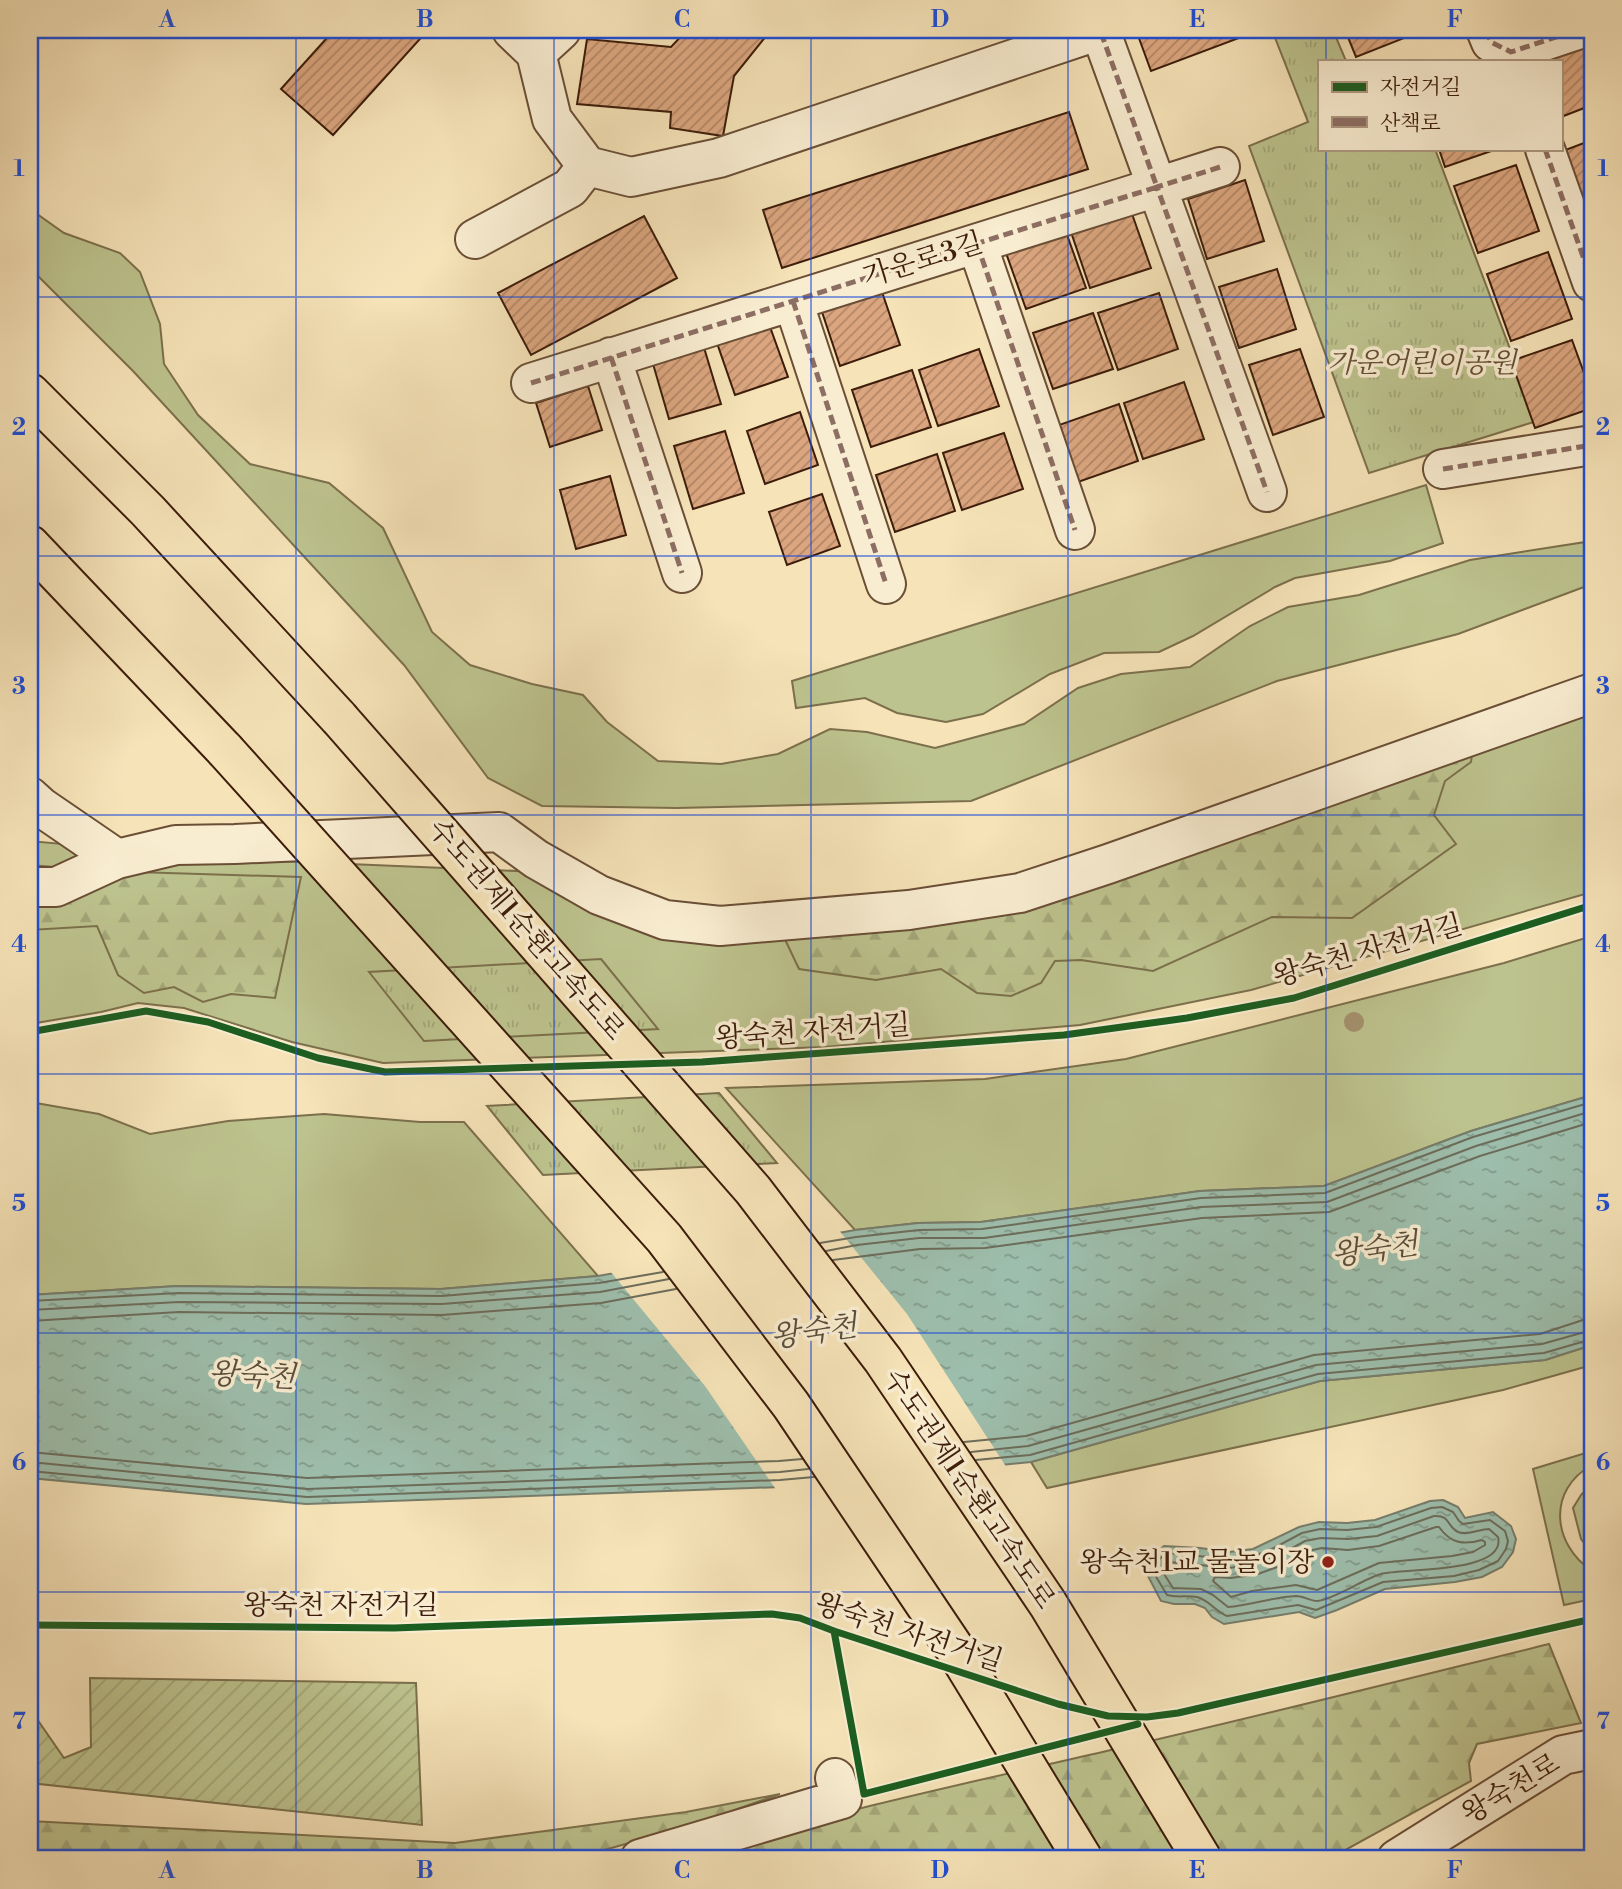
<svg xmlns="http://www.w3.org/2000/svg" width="1622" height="1889" font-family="'Libre Bodoni','Noto Serif KR',serif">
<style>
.grass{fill:#bdc38e;stroke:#7c704c;stroke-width:2}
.forest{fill:url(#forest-firs);stroke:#7c704c;stroke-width:2}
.park{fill:url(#park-tufts);stroke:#7c704c;stroke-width:2}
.garden{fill:url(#garden-furrows);stroke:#7c704c;stroke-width:2}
.water{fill:url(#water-ripples);stroke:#767d6b;stroke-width:2}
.pier{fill:#f6e3b8}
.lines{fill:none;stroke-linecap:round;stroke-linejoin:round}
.shore{stroke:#6c6d5b;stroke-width:2}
.building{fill:url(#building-hatch);stroke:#3c1c0a;stroke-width:2}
.minor-casing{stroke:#6a4e36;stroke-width:42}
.highway-casing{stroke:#3c1c0a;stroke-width:42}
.minor{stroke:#f9edd1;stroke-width:38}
.highway{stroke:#f6e3b8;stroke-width:38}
.highway-bridge-casing{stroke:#3c1c0a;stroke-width:42;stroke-linecap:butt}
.highway-bridge{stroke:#f6e3b8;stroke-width:38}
.quiet{stroke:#8d6e63;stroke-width:5;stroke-dasharray:10 5;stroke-linecap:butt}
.cycleway-casing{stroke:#f9edd1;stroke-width:11}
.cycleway{stroke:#1b5e20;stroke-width:7}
.tree{fill:#a5916e}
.grid{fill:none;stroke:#1d4ed8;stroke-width:2;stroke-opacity:0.55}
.poi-dot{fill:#8f2418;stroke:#f9edd1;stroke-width:2.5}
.labels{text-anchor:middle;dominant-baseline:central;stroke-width:7;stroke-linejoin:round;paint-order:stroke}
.street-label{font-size:28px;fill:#3c1c0a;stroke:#f9edd1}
.park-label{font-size:28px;font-style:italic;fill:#634e32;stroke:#f9edd1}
.poi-label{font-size:28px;fill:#3c1c0a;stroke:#f9edd1;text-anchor:end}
.water-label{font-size:30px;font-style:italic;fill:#594d3b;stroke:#f9edd1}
.neatline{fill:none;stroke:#1d4ed8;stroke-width:2.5}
.grid-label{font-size:23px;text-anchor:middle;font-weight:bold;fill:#1d4ed8}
</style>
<defs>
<pattern id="forest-firs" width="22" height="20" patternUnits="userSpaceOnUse" patternTransform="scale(1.75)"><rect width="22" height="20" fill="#bdc38e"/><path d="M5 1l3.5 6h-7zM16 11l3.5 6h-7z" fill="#a3a779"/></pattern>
<pattern id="park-tufts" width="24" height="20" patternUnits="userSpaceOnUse" patternTransform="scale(1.75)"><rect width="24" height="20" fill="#bdc38e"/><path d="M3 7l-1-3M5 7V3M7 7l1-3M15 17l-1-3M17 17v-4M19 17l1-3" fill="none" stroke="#a3a779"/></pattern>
<pattern id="garden-furrows" width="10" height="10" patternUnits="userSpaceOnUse" patternTransform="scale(1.75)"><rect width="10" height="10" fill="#bdc38e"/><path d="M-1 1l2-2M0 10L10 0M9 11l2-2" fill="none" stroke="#a3a779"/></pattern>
<pattern id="water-ripples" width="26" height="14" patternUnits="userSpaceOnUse" patternTransform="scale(1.75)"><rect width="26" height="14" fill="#9dbeac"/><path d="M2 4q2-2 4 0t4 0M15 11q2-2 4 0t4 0" fill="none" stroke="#819a8a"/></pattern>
<pattern id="building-hatch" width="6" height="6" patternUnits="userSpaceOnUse" patternTransform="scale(1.75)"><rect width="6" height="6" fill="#dba67f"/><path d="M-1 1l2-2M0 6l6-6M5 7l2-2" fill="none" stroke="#b38666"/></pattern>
</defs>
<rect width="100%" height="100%" fill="#f6e3b8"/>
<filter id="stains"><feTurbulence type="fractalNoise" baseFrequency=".00286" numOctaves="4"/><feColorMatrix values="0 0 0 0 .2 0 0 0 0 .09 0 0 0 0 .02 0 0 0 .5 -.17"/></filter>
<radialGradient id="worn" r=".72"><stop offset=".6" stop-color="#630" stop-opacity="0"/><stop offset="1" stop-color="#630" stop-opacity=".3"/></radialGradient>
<path class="grass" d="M30,209L64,233L120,253L140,272L160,324L164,364L198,415L250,464L329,483L383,528L432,632L470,665L532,684L583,695L607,722L658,761L721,764L778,754L830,729L867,732L935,748L1024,724L1078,688L1121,674L1190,667L1250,626L1288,607L1359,595L1470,560L1592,541V584L1458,634L1277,681L971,801L677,808L542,806L488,778L404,665L133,371L30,268Z
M1426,485L1443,543L1390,561L1295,578L1275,587L1193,636L1159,652L1104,653L1050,674L983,714L946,722L897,713L865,698L796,708L792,681Z
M1592,704V892L1251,990L1080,1025L825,1047L383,1063L292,1042L184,1008L138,1003L101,1012L30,1024V841L229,859L541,872L649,923L1037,901Z
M1592,936V1095L1471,1131L1324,1186L1200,1191L981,1222L918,1223L855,1230L726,1088L985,1079L1126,1059L1504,963Z
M30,1102L99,1114L150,1134L228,1121L324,1114L420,1122H464L598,1276L441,1289L178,1286L30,1295Z
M1592,1345V1365L1503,1390L1047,1488L1031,1462L1320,1381L1545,1360Z
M1592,1451V1465C1547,1490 1552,1544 1592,1571V1599L1564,1605L1533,1469Z
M1592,1483V1553L1581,1539L1573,1508L1581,1495Z"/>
<path class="forest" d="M1473,747L1471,762L1445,781L1434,815L1456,844L1352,918L1272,917L1153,971L1081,960L1055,961L1041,983L1011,996L977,993L941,969L876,980L799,969L782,933L816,930Z
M30,865L103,871L301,877L275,998L231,994L203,1002L174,987L144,993L118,975L97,926L30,930Z
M1549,1644L1581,1723L1477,1744L1469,1763L1471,1781L1329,1859H676C826,1813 980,1780 1133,1745C1272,1713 1411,1678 1549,1644Z
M780,1794L692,1825L573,1859H30V1821L455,1843L686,1812Z"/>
<path class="park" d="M1272,30H1333L1346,61H1319V149H1435L1537,421L1369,473L1249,146L1308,122Z
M601,959L658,1029L424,1041L369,972Z
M719,1093L777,1163L543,1175L487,1106Z"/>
<path class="garden" d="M90,1678L416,1683L422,1825L30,1783V1709L64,1758L91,1747Z"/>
<path class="water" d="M1592,1095V1345L1545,1360L1320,1381L1031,1462L781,1487L306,1504L30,1478V1295L178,1286L441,1289L598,1276L855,1230L918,1223L981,1222L1200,1191L1324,1186L1471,1131Z
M1443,1500L1458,1507L1465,1518L1493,1512L1511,1526L1516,1539L1513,1552L1502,1567L1482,1577L1455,1582L1385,1589L1337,1610L1315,1618L1299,1612L1224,1624L1212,1617L1205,1608L1195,1604H1174L1161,1601L1148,1576L1150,1558L1164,1546L1200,1548L1229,1552L1253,1549L1299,1527L1319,1522L1347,1523L1375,1520L1430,1501Z"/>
<path class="pier" d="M838,1229L907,1314L1007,1468L777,1491L705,1386L610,1271Z"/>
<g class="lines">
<path class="shore" d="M820,1243L856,1237L919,1230L982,1229L1201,1198L1325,1193L1473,1137L1592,1102
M826,1251L857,1245L919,1238H984L1201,1207L1327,1202L1476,1146L1592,1111
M833,1260L920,1249L985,1248L1202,1218L1329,1212L1480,1156L1592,1122
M30,1301L179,1293L442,1296L599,1283L663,1272
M30,1310L179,1302L442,1304L600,1292L669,1279
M30,1321L179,1312L442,1315L601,1303L676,1289
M964,1442L1026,1436L1314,1355L1540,1334L1583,1320L1592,1319
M30,1452L307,1478L779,1461L802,1459
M971,1452L1028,1446L1316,1365L1542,1344L1592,1330
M976,1460L1030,1455L1318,1374L1544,1353L1592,1339
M30,1462L307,1489L780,1472L808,1469
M30,1471L307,1497L780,1480L814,1477
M1442,1507L1453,1512L1459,1521L1463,1524L1490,1520L1505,1531L1508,1541L1506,1549L1498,1561L1479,1570L1454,1576L1383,1582L1316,1610L1298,1605L1227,1616C1215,1611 1209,1600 1197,1597C1187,1595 1177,1598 1167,1595L1155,1575L1157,1561L1167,1553L1229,1559L1254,1556L1272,1549L1302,1533L1320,1529L1347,1530L1376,1527L1431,1508Z
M1434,1516C1451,1515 1446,1526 1458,1532C1468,1536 1479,1529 1489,1529L1498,1537C1507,1574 1402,1568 1381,1574C1363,1579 1335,1599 1317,1601C1310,1601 1304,1596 1296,1596C1273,1597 1251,1605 1228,1607L1213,1595L1201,1589L1173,1588L1164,1574L1165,1566L1170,1562L1229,1568L1255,1564L1276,1557L1305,1541L1321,1538L1348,1539L1377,1536Z
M1436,1527H1439C1451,1544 1464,1545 1482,1540L1485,1542V1545L1473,1552L1452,1556L1379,1563L1317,1590L1296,1585L1252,1591L1231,1597L1213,1581L1215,1577L1231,1578L1258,1574L1280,1566L1308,1551L1322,1548L1348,1550L1379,1546Z"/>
</g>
<path class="building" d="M334,30H428L333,135L281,89Z
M687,30H771L734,76L723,136L670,128L671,112L577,104L587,39L671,47Z
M1136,30H1236L1239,38L1151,71Z
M1345,30H1421L1422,31L1356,57Z
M1585,40L1592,60V105L1561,117V61H1529Z
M1069,112L1088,169L782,268L763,210Z
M1592,140V207L1582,211L1560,152Z
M1439,149H1497L1445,167Z
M1516,165L1539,231L1478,253L1454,186Z
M1245,180L1264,241L1207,259L1188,199Z
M1131,211L1151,268L1090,288L1071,232Z
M644,216L677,278L531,355L498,293Z
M1066,232L1086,288L1026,309L1006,253Z
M1548,252L1572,319L1511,341L1487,274Z
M1277,269L1296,329L1239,348L1219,287Z
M881,289L900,345L840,366L821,309Z
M1159,293L1178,349L1118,370L1098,313Z
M1093,313L1113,369L1053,389L1033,333Z
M769,324L788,377L735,395L717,343Z
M1572,340L1592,395V408L1535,428L1511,361Z
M702,341L721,404L669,419L651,357Z
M979,349L999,406L938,426L919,370Z
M1300,349L1324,417L1273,435L1249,365Z
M912,370L931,427L871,447L852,390Z
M1184,382L1204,439L1143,459L1124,403Z
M588,386L602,430L550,447L536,403Z
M1119,404L1138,461L1078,482L1059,425Z
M800,412L818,465L765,484L747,431Z
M725,431L744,493L693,509L674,446Z
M1004,433L1023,489L962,510L943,453Z
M937,454L955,511L895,532L876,475Z
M610,476L626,535L576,549L560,490Z
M822,494L840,546L787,565L769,512Z"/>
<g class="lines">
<defs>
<path id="minor" d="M512,30L536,53L552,119L587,166L631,177L719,158L1100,30
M1486,30L1491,42L1511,52L1577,30
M536,53L561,30
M1545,149L1592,282
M1220,167L1157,187L1267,492
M475,239L570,188L587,166
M977,244L1075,530
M793,301L886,584
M611,357L682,573
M531,383L1157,187L1100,30
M1443,469L1592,445
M30,797L41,807L117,859L176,845L235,844L499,832L536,859L599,895L665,920L720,926L909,910L1020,893L1108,864L1592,693
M30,887H56L117,859
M640,1859L842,1799L835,1778
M1397,1859L1563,1755L1592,1749"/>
<path id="highway" d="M30,393L148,511L339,718
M30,545L225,750"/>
</defs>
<use href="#minor" class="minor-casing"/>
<use href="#highway" class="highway-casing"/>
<use href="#minor" class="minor"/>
<use href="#highway" class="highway"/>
<defs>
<path id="highway-bridge" d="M339,718L753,1190L883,1360L1048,1604L1202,1859
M225,750L664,1238L791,1405L955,1649L1083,1859"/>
</defs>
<use href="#highway-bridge" class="highway-bridge-casing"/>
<use href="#highway-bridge" class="highway-bridge"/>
<path class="quiet" d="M1486,30L1491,42L1511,52L1577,30
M1545,149L1592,282
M1220,167L1157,187L1267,492
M977,244L1075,530
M793,301L886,584
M611,357L682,573
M531,383L1157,187L1100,30
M1443,469L1592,445"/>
<defs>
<path id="cycleway" d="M30,1032L146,1011L208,1022L318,1058L385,1072L702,1062L1064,1035L1187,1018L1294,998L1592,905
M30,1625L394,1628L772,1614L800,1618L834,1631L1058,1704L1108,1716L1147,1717L1178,1713L1592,1619
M834,1631L864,1794L1138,1724"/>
</defs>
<use href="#cycleway" class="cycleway-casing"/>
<use href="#cycleway" class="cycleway"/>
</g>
<circle class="tree" cx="1354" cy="1022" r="10"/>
<path class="grid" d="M296,30V1859M554,30V1859M811,30V1859M1068,30V1859M1326,30V61M1326,149V1859M30,297H1592M30,556H1592M30,815H1592M30,1074H1592M30,1333H1592M30,1592H1592"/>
<circle class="poi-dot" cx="1328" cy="1562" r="7"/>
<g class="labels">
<g class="street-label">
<text transform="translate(923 260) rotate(-17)">가운로3길</text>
<text transform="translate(526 930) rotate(49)">수도권제1순환고속도로</text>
<text transform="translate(1368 951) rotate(-16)">왕숙천 자전거길</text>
<text transform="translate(813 1032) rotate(-4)">왕숙천 자전거길</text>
<text transform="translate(969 1489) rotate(56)">수도권제1순환고속도로</text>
<text x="341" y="1605">왕숙천 자전거길</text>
<text transform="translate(909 1633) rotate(18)">왕숙천 자전거길</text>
<text transform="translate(1511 1789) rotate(-31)">왕숙천로</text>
</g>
<g class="park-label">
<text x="1422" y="363">가운어린이공원</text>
</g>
<g class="poi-label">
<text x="1314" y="1562">왕숙천1교 물놀이장</text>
</g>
<g class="water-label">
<text transform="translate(1375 1250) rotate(-8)">왕숙천</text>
<text transform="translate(814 1332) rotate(-8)">왕숙천</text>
<text transform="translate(252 1376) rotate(3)">왕숙천</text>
</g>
</g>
<rect width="1622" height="1889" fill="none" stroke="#f6e3b8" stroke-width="77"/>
<rect x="1318" y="60" width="245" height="91" fill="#f9edd1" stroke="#ad9981" stroke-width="2"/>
<rect x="1332" y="82" width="35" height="10" fill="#1b5e20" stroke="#ad9981" stroke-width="2"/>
<text x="1380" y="94" font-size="21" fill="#3c1c0a">자전거길</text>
<rect x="1332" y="117" width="35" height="10" fill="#8d6e63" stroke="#ad9981" stroke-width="2"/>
<text x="1380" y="130" font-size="21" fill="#3c1c0a">산책로</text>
<rect x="38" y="38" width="1546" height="1812" class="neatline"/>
<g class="grid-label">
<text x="167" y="27">A</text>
<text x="425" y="27">B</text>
<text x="682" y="27">C</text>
<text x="940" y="27">D</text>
<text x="1197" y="27">E</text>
<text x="1455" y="27">F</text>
<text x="19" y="176">1</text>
<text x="1603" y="176">1</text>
<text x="19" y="435">2</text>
<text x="1603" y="435">2</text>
<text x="19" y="694">3</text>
<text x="1603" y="694">3</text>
<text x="19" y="952">4</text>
<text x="1603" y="952">4</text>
<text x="19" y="1211">5</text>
<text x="1603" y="1211">5</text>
<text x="19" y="1470">6</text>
<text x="1603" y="1470">6</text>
<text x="19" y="1729">7</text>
<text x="1603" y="1729">7</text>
<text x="167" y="1878">A</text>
<text x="425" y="1878">B</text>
<text x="682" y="1878">C</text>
<text x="940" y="1878">D</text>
<text x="1197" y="1878">E</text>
<text x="1455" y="1878">F</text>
</g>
<rect width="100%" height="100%" filter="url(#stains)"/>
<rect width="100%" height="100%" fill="url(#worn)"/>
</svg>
